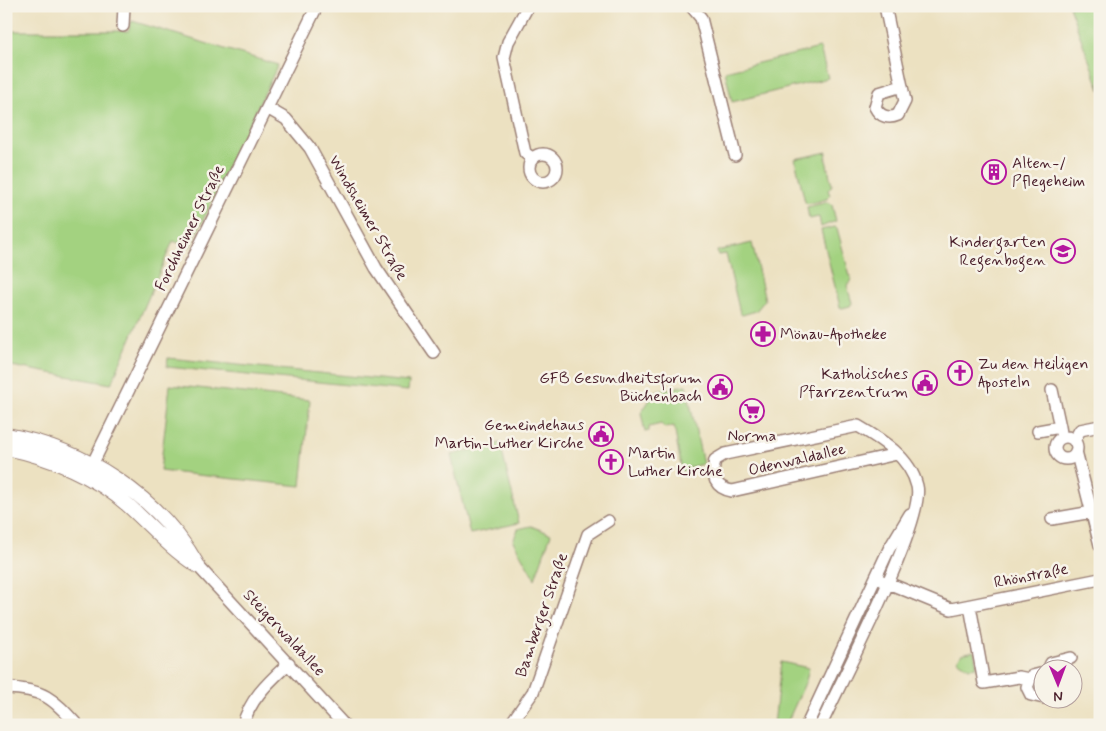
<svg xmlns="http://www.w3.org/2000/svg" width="1106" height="731" font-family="Mynerve,sans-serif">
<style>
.green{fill:#a3d280;stroke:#767856}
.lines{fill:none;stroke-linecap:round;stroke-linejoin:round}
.minor-casing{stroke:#9b8076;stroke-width:14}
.tertiary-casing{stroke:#9b8076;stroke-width:16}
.minor{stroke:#fff;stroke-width:11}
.tertiary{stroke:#fff;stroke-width:14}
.labels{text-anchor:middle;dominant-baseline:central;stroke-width:5;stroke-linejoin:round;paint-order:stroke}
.poi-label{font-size:16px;fill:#4a1f2b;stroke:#f7f3e8;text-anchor:start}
.street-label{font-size:16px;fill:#4a1f2b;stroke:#f7f3e8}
</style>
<rect width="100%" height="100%" fill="#f7f3e8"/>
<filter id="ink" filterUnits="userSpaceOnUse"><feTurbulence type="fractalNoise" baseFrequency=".02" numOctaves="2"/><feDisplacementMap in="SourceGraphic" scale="10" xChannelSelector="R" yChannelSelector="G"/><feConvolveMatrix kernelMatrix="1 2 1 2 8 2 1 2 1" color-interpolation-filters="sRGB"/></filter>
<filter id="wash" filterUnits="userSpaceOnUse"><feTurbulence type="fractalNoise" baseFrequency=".0096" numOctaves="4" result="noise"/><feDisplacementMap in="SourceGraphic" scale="20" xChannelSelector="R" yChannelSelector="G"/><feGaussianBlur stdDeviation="1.12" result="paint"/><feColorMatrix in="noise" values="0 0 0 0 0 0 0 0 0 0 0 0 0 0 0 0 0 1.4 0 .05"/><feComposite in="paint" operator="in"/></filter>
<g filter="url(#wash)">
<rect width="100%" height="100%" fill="#ece1c1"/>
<path class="green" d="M1069,6H1100V90Z
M132,21L278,65L190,247L173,241L111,384L6,365V102L12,31H128Z
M820,48L828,78L732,102L725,71Z
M827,152L826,160L832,185L828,190L830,195L827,199L808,204L805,202L795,159Z
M828,202L832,205L836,221L821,227L819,217L809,219L807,207Z
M835,227L837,228L851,280L847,286L852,303L850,306L842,308L840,307L821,230Z
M752,243L765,300L756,311L742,315L740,313L726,254L718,255L717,251Z
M168,358L409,382L408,391L167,367Z
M170,385L310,400L301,486L160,471Z
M686,385L703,464L690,467V471L682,472L674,426L665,428L661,424L649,427V431L645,432L641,413L651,398L652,392Z
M500,443L519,523L470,534L451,455Z
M531,526L551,534L535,579L513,541L518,529Z
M974,651L977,667L969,668L957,660L962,654Z
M781,662L809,668L806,681L786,725H774Z"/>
</g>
<g filter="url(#ink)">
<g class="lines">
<defs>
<path id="minor" d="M528,6L508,42L504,58L525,153L532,158
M691,6L701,18L735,155
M885,6L905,101L898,115C889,119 880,117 875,107L879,93L902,86
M123,26L124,6
M267,108L286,119L310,148L376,268L434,353
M529 168a14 14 0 1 1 28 0a14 14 0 1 1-28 0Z
M1052,390L1060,427
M1038,431L1060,427L1061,433
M1055 448a11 11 0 1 1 22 0a11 11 0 1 1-22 0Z
M1074,441L1080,430L1100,426
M1076,451L1100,545
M89,471L317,6
M1052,519L1092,512
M198,566L344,725
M883,581L951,609L1100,579
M970,606L984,683L1019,677L1029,679
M1049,668L1051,663L1071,658
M1044,673L1032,676L1027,687L1031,695L1044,698
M6,688C43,689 53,698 77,725
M243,725C250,698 270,681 289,663
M510,725L533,692L588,534L608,521
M807,725L889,549L910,514
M821,725C839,685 926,520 917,486C910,457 882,440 858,426L725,454L715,460C711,476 715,488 732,491L897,454"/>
<path id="tertiary" d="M6,435C85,449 159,496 198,566
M6,448C50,457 96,476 129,506C151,526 170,548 195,564"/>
</defs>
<use href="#minor" class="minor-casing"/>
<use href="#tertiary" class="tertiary-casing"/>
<use href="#minor" class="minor"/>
<use href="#tertiary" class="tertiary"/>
</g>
</g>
<defs>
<symbol id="building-ring" viewBox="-11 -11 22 22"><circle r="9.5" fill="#f7f3e8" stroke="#b5179e" stroke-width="1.5"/><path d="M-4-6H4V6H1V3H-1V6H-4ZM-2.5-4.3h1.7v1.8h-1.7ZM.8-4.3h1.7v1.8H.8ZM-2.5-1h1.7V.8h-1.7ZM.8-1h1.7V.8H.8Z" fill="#b5179e"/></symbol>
<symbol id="school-ring" viewBox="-11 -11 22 22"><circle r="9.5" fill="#f7f3e8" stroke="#b5179e" stroke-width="1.5"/><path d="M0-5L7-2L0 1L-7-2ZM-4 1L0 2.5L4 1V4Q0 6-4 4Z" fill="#b5179e"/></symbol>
<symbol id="pharmacy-ring" viewBox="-11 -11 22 22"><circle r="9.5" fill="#f7f3e8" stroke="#b5179e" stroke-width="1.5"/><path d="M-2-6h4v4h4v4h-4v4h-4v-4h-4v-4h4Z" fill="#b5179e"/></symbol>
<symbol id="church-ring" viewBox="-11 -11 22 22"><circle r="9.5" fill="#f7f3e8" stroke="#b5179e" stroke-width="1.5"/><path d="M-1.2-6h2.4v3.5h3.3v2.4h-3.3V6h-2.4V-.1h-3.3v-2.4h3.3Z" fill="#b5179e"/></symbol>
<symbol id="civic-ring" viewBox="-11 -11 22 22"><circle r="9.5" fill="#f7f3e8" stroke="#b5179e" stroke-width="1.5"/><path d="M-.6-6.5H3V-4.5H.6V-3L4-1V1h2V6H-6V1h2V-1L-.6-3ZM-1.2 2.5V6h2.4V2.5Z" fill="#b5179e"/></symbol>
<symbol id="supermarket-ring" viewBox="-11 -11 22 22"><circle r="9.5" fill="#f7f3e8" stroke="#b5179e" stroke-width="1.5"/><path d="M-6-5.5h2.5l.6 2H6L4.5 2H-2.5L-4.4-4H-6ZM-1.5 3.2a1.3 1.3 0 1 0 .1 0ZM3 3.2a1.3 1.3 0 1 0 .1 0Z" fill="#b5179e"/></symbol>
</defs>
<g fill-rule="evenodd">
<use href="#building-ring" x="980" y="158" width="28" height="28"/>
<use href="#school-ring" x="1049" y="237" width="28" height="28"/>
<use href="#pharmacy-ring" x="749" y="320" width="28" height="28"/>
<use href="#church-ring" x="946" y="359" width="28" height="28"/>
<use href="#civic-ring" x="911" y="369" width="28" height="28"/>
<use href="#civic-ring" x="706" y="373" width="28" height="28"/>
<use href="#supermarket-ring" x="738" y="397" width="28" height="28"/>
<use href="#civic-ring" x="587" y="420" width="28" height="28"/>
<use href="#church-ring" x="597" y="448" width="28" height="28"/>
</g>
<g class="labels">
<g class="poi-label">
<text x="1012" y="163">Alten-/<tspan x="1012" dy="18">Pflegeheim</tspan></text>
<text x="1046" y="242" text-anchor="end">Kindergarten<tspan x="1046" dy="18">Regenbogen</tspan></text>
<text x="780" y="334">Mönau-Apotheke</text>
<text x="978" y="364">Zu den Heiligen<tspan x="978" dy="18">Aposteln</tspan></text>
<text x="908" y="374" text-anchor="end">Katholisches<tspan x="908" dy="18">Pfarrzentrum</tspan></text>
<text x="702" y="378" text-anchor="end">GFB Gesundheitsforum<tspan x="702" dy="18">Büchenbach</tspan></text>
<text x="584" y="425" text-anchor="end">Gemeindehaus<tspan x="584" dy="18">Martin-Luther Kirche</tspan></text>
<text x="752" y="436" text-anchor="middle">Norma</text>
<text x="628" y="453">Martin<tspan x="628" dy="18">Luther Kirche</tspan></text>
</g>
<g class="street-label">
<text transform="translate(368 218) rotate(60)">Windsheimer Straße</text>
<text transform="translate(190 228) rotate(-64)">Forchheimer Straße</text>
<text transform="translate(797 460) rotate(-13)">Odenwaldallee</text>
<text transform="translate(1031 576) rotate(-11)">Rhönstraße</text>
<text transform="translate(542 615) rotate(-71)">Bamberger Straße</text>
<text transform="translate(284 633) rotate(47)">Steigerwaldallee</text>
</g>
</g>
<rect width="1106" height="731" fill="none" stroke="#f7f3e8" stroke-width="25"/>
<g transform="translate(1058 684) rotate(179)"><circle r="24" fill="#f7f3e8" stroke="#b29e9c"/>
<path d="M0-4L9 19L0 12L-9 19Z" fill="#b5179e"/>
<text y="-8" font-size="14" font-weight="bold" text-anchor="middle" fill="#4a1f2b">N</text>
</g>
</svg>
